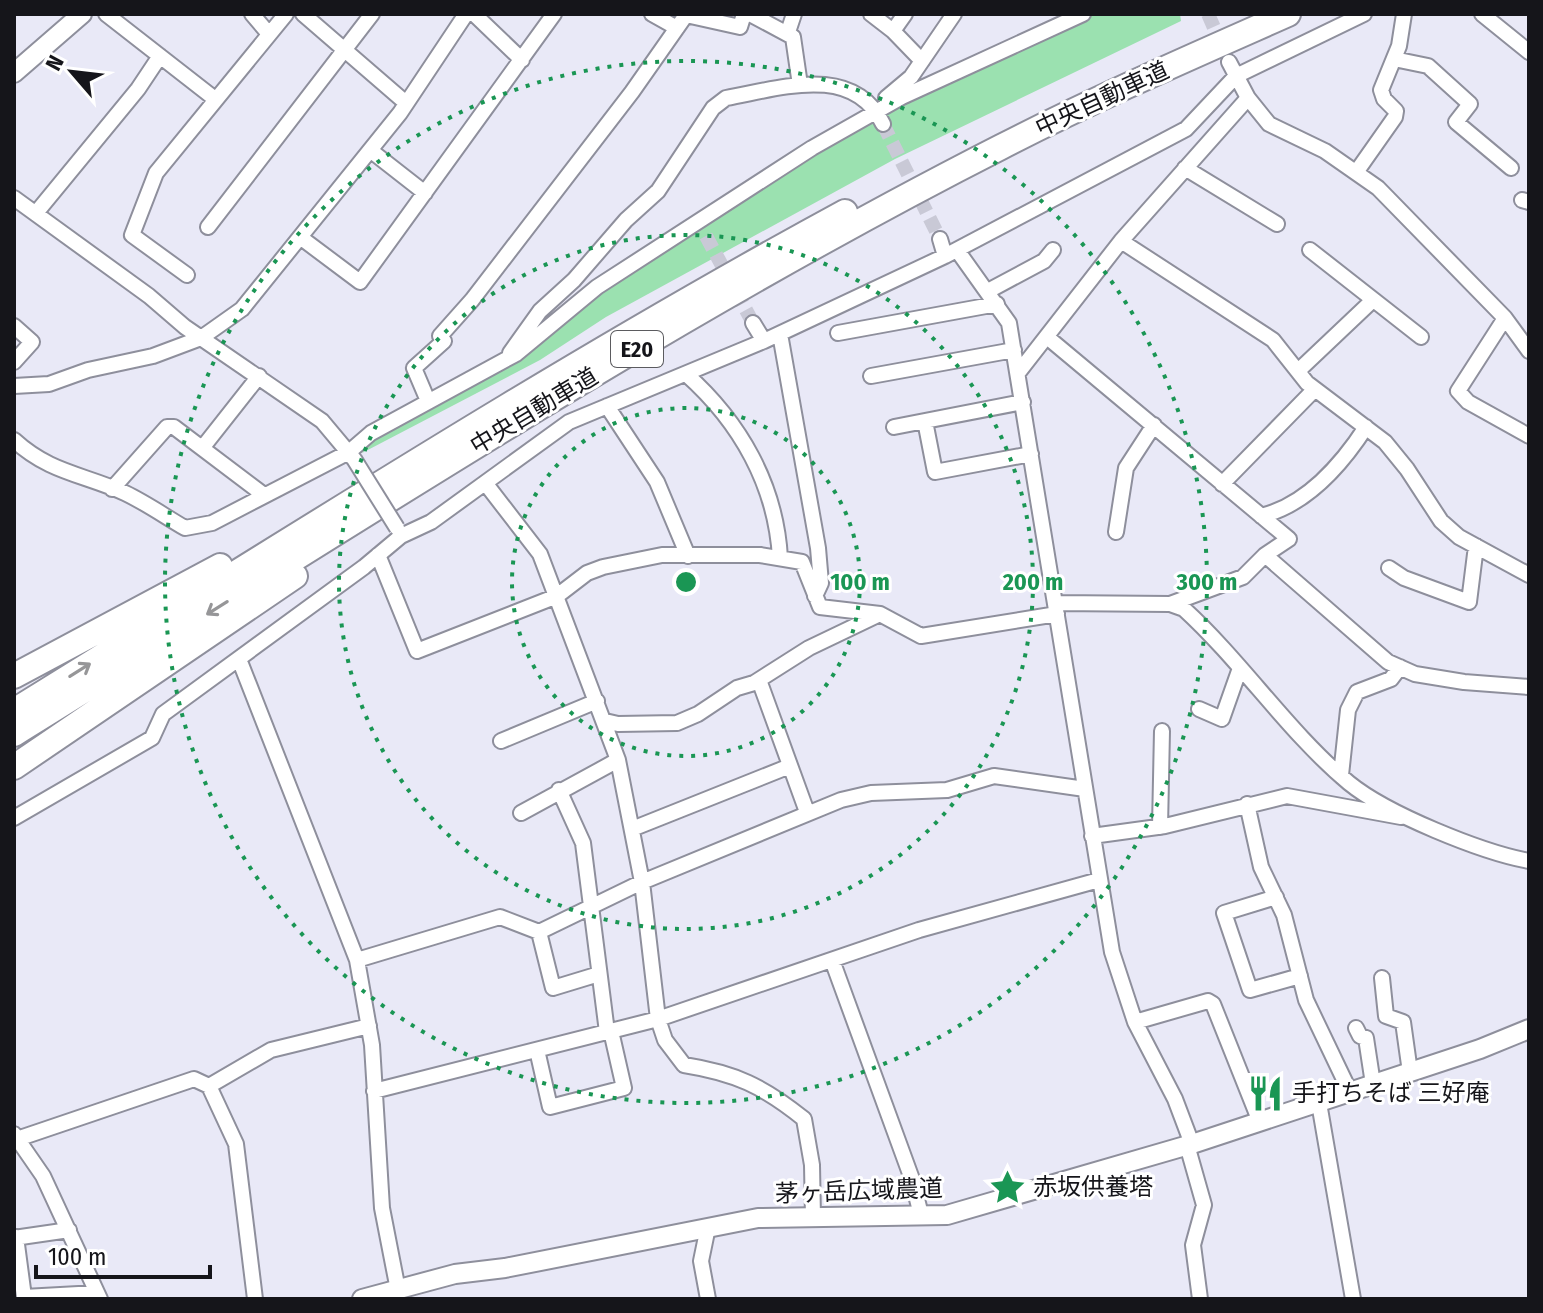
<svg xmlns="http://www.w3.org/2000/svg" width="1543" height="1313" font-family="'Fira Sans Condensed','Noto Sans JP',sans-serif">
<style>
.green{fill:#9be1b0}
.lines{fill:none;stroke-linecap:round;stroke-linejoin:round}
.street-tunnel{stroke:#c9c9d6;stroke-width:14;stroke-dasharray:14 7;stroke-linecap:butt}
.street-casing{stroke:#8e8f9c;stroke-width:18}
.secondary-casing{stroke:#8e8f9c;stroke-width:22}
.highway-casing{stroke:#8e8f9c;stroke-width:28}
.street{stroke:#fff;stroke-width:14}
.secondary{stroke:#fff;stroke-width:18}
.highway{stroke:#fff;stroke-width:24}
.street-bridge-casing{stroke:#8e8f9c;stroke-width:18;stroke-linecap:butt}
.street-bridge{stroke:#fff;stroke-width:14}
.oneway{stroke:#969698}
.ring{fill:none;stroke:#1a9654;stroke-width:4;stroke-dasharray:4 8}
.labels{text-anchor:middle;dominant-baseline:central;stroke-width:6;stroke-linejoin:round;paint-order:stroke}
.shield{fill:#fff;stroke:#5b5b5f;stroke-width:2}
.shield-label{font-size:22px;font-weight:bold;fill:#15151a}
.street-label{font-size:24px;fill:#15151a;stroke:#fff}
.poi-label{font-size:24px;fill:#15151a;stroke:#fff;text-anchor:start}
.centre{fill:#1a9654;stroke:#fff;stroke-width:4}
.ring-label{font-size:24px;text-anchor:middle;font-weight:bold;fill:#1a9654;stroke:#fff;stroke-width:6;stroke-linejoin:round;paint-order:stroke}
</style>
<rect width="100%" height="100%" fill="#e9e9f7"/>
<path class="green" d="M1091,14H1180L1181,21L895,159L606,317L540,360L362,453L377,434L596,296L786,169L914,96Z"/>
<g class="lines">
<path class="street-tunnel" d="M1208,14L1224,50
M883,124L940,239
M706,236L753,323"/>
<defs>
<path id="street" d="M106,14L215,99
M252,14L269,34
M303,14L406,103
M474,14L522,60
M652,14L677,28
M750,14L793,37L800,85
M871,14L893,31L922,61
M1482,14L1529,52
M893,31L905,14
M788,32L794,14
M1394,59L1428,66L1470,104L1456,122L1511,168
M1229,62L1248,98L1269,124L1325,151L1378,188L1505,318L1529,351
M886,98L911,77L954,14
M370,150L425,193
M1185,168L1277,224
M1357,171L1395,117L1396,111L1384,99L1381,90L1399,46L1404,14
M14,198L149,296L185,327L322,421L353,458
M1522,200L1529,202
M36,213L138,89L160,56
M208,227L372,14
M300,237L360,282L554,14
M940,239L945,256
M1121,241L1273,340L1307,383L1385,442L1407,469L1441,521L1459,537L1529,575
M957,250L1009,323L1112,952L1135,1022L1175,1099L1192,1144
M1310,250L1421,337
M187,275L132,235L156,173L286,14
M988,291L1044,261L1053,250
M1505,318L1458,391L1468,402L1529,436
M753,323L764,341
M14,326L32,342L14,362
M838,333L997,304
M780,334L818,548L821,583L815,596
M1047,337L1289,539L1265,555L1243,577L1170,604
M510,353L540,311L574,280L626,220L658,191L713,108L726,98C778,89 853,62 883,124
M1298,371L1373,300
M1018,373L1121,241L1248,98
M686,374C740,422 776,485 780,558
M871,376L1014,350
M14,386L49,384L88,370L153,356L201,338L242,309L400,113L466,14
M428,401L414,368L444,341L440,336L472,300L632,92L686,15L740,27L744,14
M607,406L657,482L688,556
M925,421L935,472L1031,454
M894,427L1023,402
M14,440C50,473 83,474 125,493C146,503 166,517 185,528L212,523L349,452L371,433L516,354L597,287L812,148L902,97L1083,14
M203,447L259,376
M486,484L540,554L618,760L642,882L658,1019L665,1040L684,1065C735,1073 763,1086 804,1119L812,1165L813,1218
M1222,484L1315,389
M112,489L167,427H174L264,495
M1261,516C1306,505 1342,464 1366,427
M1116,532L1126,468L1154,425
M378,555L417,651L557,596L587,573L603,567L662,555H760L802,562L820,607L880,614L921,636L1057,614
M1265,555L1388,662L1415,674L1464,682L1529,687
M1389,568L1404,578L1469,602L1476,546
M1055,603L1170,604L1184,609C1243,663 1288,732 1349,783C1387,814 1481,852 1529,861
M239,659L357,960L372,1045L382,1208L398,1290
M759,680L807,812
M1199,709L1222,719L1240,668
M605,721L618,724L677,723L698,714L737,688L754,683L809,648L880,614
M501,741L597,701
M1341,775L1348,710L1357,692L1391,679L1400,667
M559,790L583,843L607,1032
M1247,804L1261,867L1284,915L1306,1000L1350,1092
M521,813L618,760
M14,818L152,738L163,714L364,567L401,536L431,522L569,422L764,341L945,256L1186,129L1236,76L1364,14
M1160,827L1162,731
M632,829L790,766
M1092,836L1165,826L1287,796L1401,817
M1276,897L1224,913L1250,990L1300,976
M539,932L553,988L599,974
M357,960L500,917L539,932L642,882L841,800L871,793L947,790L994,776L1085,789
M832,960L912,1179L921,1215
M1382,978L1386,1016L1403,1022L1410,1072
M1135,1022L1208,1001L1213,1004L1260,1122
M1356,1028L1360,1036L1366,1038L1373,1084
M537,1050L550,1107L624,1088L611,1031
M209,1086L271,1050L369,1026
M374,1091L658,1019L919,930L1099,880
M1319,1103L1353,1299
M14,1134L43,1176L100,1299
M17,1139L194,1079L209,1086L236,1144L255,1299
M1187,1145L1204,1205L1193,1245L1200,1299
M708,1227L701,1261L708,1299
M16,1237L24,1297L97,1293
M14,1238L69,1230"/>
<path id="secondary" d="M14,73L82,14
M362,1299L455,1274L505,1268L758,1218L947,1215L1192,1144L1480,1049L1529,1029"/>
<path id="highway" d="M14,676L220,566
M14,711C289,541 561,366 845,212
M14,734C339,533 659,321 1001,147C1094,99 1191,57 1288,14
M14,767L295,576"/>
</defs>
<use href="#street" class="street-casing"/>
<use href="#secondary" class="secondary-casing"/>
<use href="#highway" class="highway-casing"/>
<use href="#street" class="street"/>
<use href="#secondary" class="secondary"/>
<use href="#highway" class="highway"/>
<defs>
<path id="street-bridge" d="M354,459L397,528"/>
</defs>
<use href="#street-bridge" class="street-bridge-casing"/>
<use href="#street-bridge" class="street-bridge"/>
</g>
<defs><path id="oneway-shaft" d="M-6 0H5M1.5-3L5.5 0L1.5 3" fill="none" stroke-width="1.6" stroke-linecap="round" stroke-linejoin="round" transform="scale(2)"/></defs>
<g class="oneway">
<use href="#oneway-shaft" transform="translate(217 608) rotate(148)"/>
<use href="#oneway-shaft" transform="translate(80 670) rotate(-32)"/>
</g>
<g class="ring">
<circle cx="686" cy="582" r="174"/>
<circle cx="686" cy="582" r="347"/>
<circle cx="686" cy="582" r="521"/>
</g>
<defs>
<symbol id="restaurant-bare" viewBox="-9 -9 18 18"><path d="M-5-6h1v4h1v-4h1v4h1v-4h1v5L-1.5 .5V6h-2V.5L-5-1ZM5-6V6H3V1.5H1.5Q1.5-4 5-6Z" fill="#1a9654" stroke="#fff" stroke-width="2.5" paint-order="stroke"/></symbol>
<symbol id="sight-bare" viewBox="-9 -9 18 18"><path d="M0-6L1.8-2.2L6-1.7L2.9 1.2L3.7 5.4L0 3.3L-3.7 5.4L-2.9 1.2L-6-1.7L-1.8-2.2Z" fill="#1a9654" stroke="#fff" stroke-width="2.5" paint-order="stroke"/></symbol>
</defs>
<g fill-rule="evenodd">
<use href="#restaurant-bare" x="1240" y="1068" width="51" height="51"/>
<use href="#sight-bare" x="982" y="1162" width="51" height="51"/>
</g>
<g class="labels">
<rect class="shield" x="611" y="331" width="52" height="36" rx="6"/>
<g class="shield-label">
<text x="637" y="349">E20</text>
</g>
<g class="street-label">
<text transform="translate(1102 99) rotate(-25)">中央自動車道</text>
<text transform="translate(534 411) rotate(-31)">中央自動車道</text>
<text transform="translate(859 1191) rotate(-2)">茅ヶ岳広域農道</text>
</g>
<g class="poi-label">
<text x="1292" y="1093">手打ちそば 三好庵</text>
<text x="1033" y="1187">赤坂供養塔</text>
</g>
</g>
<circle cx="686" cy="582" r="12" class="centre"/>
<g class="ring-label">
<text x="860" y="590">100 m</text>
<text x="1033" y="590">200 m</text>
<text x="1207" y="590">300 m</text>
</g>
<rect width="1543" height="1313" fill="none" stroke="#15151a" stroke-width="32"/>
<g transform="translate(72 72) rotate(298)" stroke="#ffffff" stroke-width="6" paint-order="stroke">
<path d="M0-6L14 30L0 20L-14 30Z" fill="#15151a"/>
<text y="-12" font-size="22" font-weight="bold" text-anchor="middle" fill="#15151a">N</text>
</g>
<path d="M36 1265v12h174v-12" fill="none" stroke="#15151a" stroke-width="4"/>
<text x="48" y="1265" font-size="24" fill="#15151a" stroke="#ffffff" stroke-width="6" paint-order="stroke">100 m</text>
</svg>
